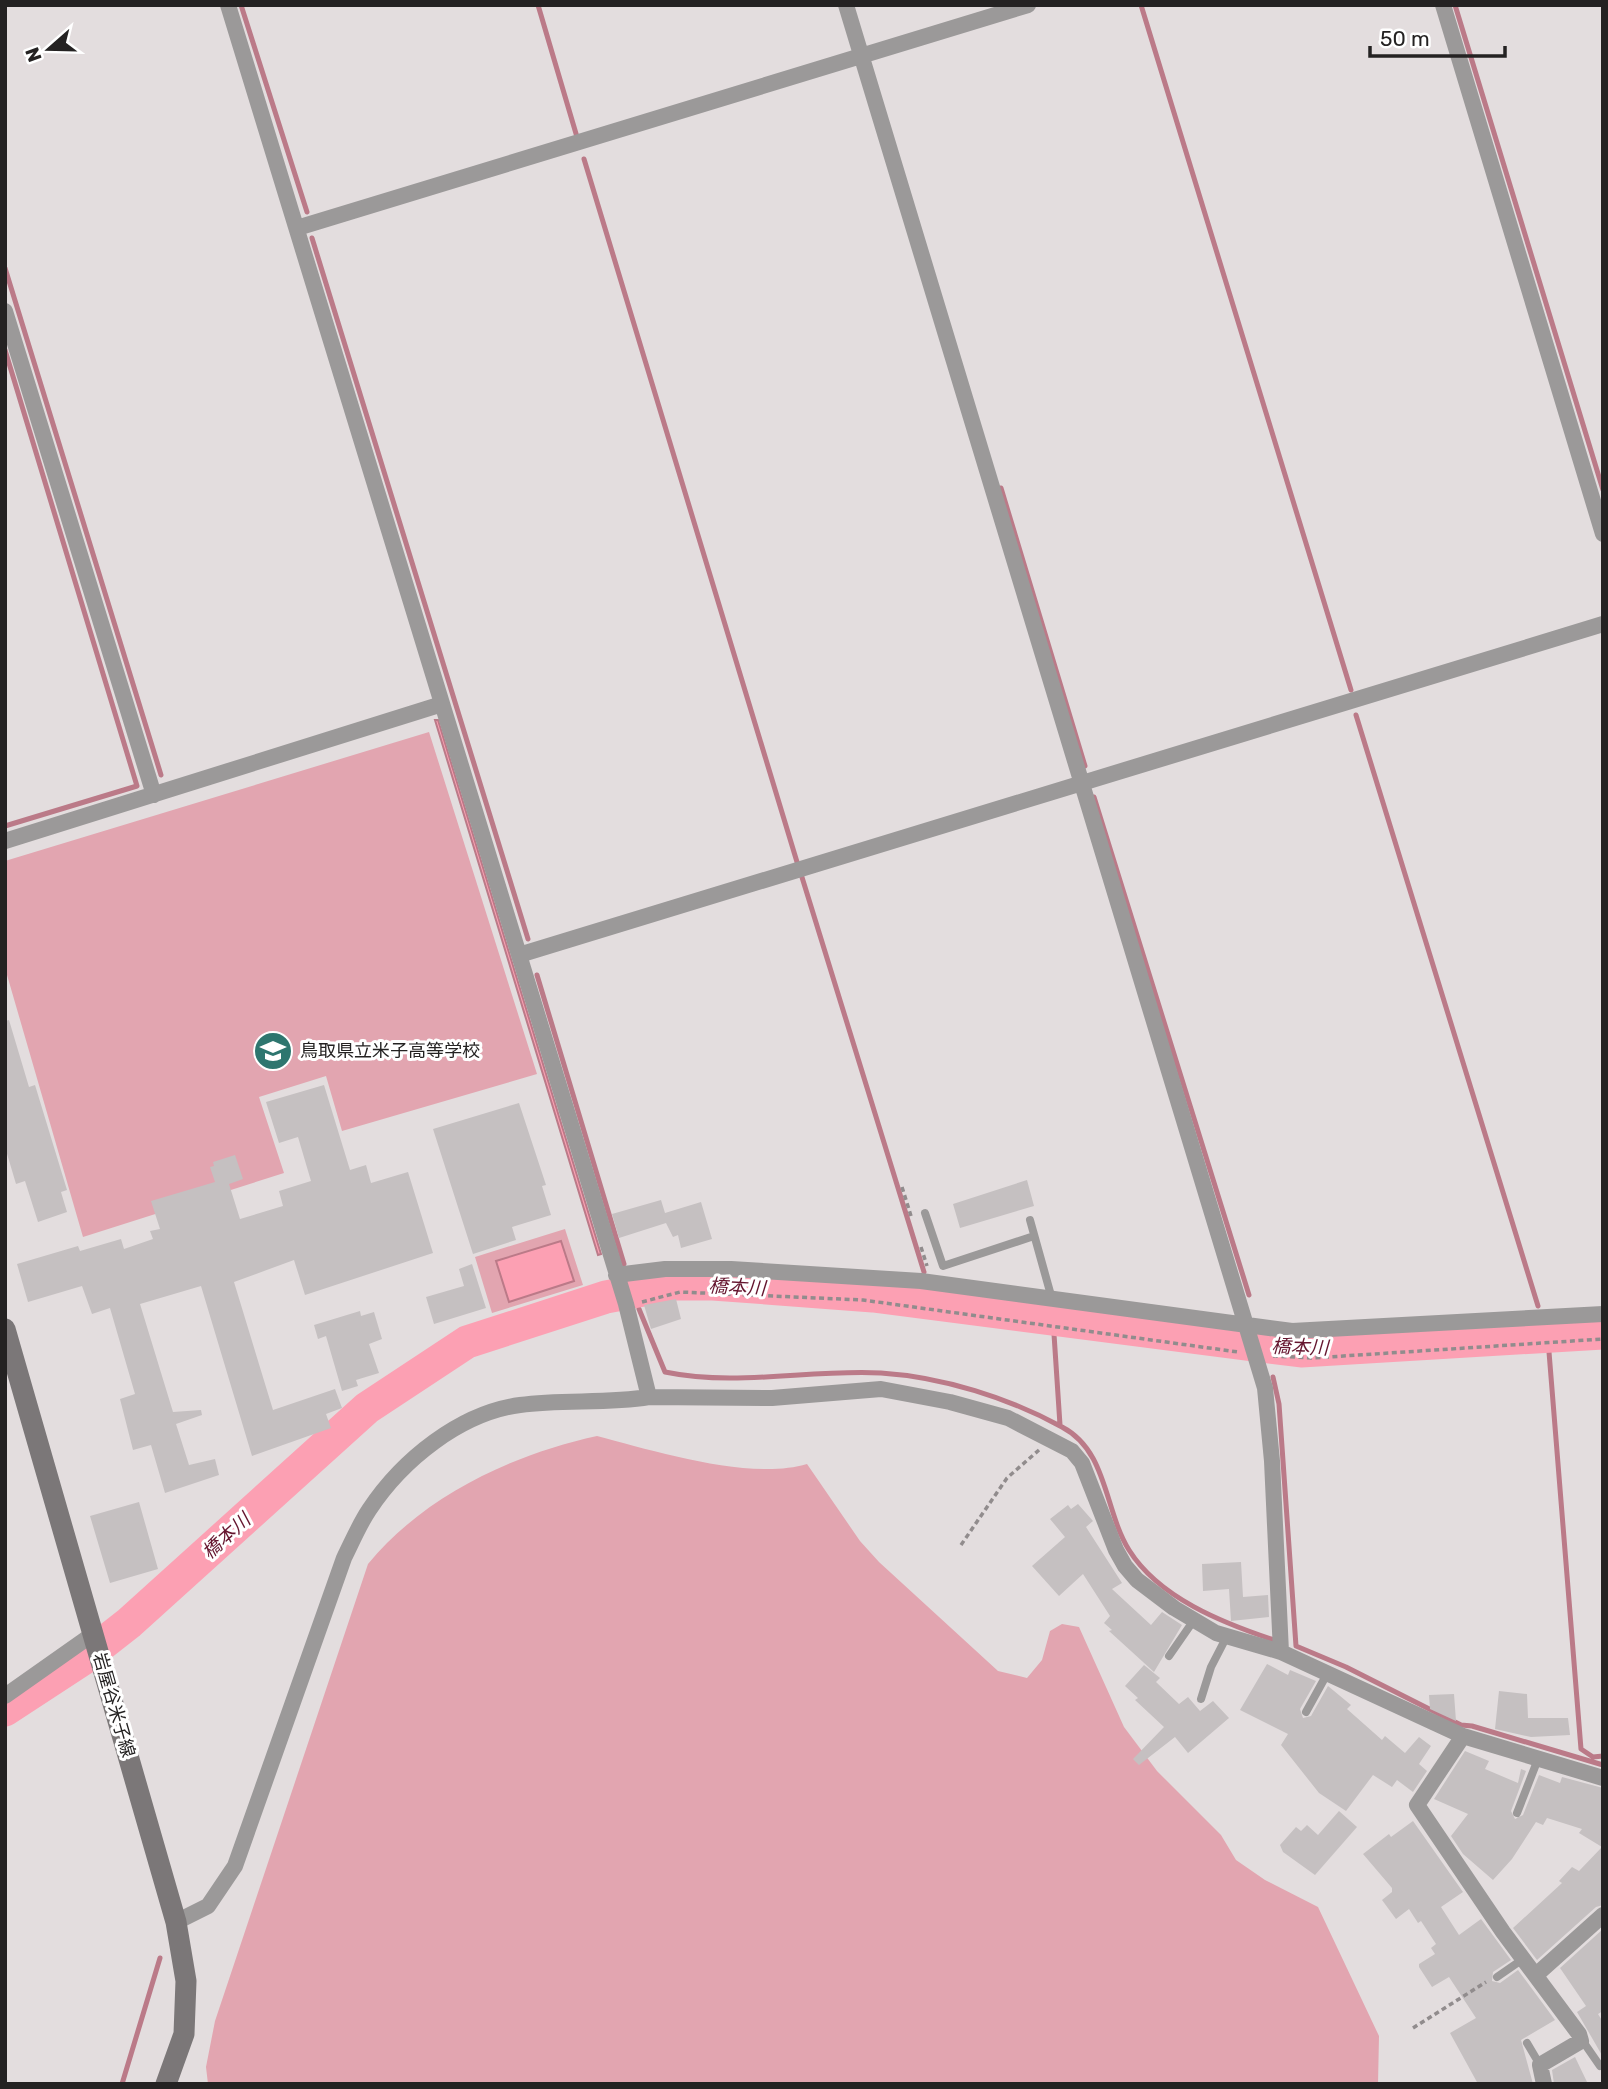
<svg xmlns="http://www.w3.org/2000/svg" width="1608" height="2089" font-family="Rubik,'Noto Sans JP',sans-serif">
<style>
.green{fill:#e2a5b0}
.water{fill:#fca0b3;stroke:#bb7a88;stroke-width:2}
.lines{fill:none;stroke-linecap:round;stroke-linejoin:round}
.stream{stroke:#bb7a88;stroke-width:5}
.river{stroke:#fca0b3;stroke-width:33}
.building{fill:#c5c0c1}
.path{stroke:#918c8d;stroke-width:3.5;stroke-dasharray:5 3.5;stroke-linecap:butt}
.lane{stroke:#9b9999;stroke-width:8}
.street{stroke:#9b9999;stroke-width:16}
.secondary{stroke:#7b7778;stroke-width:21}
.labels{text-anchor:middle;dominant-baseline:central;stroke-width:6;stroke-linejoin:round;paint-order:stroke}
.poi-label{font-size:18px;fill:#242222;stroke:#fff;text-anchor:start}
.street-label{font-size:18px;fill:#242222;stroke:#fff}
.water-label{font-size:19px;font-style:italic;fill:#65162f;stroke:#fff}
</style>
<rect width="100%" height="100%" fill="#e3ddde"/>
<path class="green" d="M429,732L537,1074L342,1131L326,1076L259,1097L284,1173L83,1237L5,968V861Z
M565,1229L583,1285L492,1313L475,1257Z
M597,1436C654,1451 751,1481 807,1464L860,1541L879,1562L998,1671L1027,1678L1042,1660L1050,1631L1062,1624L1079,1627L1124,1727L1157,1771L1221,1835L1236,1860L1265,1880L1318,1907L1379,2036L1378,2084H208L206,2067L215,2021L368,1564C424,1496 511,1455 597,1436Z"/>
<path class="water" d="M435,720H438L601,1254L598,1255Z
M561,1241L574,1281L509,1302L496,1261Z"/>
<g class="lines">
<path class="stream" d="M241,5L307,212
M538,5L577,137
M1141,5L1351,690
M1455,5L1603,490
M584,159L797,862
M312,238L528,939
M5,268L161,775
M5,350L137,786L5,826
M1001,488L1085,766
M1356,715L1538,1306
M1094,797L1249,1295
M801,874L924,1272
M537,975L624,1264
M639,1309L665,1372C737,1387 809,1369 881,1373C943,1377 1009,1398 1062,1427C1108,1451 1104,1510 1129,1550C1159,1598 1223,1623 1274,1640
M1053,1319L1060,1425
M1549,1352L1581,1749L1593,1757L1603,1756
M1273,1377L1279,1404L1296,1646L1346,1667L1461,1725L1472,1726L1603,1765
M122,2084L160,1958"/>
<path class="river" d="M5,1710L83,1659L129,1623L367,1408L467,1342L606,1297L675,1284H713L873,1296L1301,1351L1603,1333"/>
</g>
<path class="building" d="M9,1020L29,1087L35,1085L67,1190L61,1192L67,1212L38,1222L25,1181L16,1184L5,1147V1021Z
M324,1085L350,1170L366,1165L371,1183L408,1172L433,1253L305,1295L294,1260L234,1282L273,1410L335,1389L342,1408L326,1414L331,1428L252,1456L201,1286L140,1304L173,1412L201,1410L202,1415L176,1424L189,1465L215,1459L219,1475L165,1493L151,1445L133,1450L120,1399L135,1394L110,1308L92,1314L82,1286L28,1302L17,1264L78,1246L80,1251L121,1239L124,1249L153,1239L150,1231L160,1229L151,1201L215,1182L210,1167L214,1166L213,1162L235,1155L243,1179L229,1184L240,1219L283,1206L279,1191L311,1181L298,1137L279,1143L266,1102Z
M519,1103L546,1185L542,1186L551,1215L512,1227L516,1240L473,1254L433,1129Z
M1027,1180L1034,1206L960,1228L953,1204Z
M661,1200L665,1213L701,1202L712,1239L681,1248L678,1235L673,1237L666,1223L619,1238L612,1214Z
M472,1264L486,1308L434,1324L426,1297L464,1286L459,1269Z
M676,1299L681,1319L651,1329L644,1305Z
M360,1311L361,1316L374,1312L382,1339L369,1344L379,1373L356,1380L358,1386L342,1391L326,1336L318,1339L314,1325Z
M139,1502L158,1569L110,1583L90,1516Z
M1078,1504L1093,1521L1086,1527L1122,1583L1112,1589L1151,1625L1162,1612L1182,1625L1154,1672L1109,1631L1112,1630L1104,1623L1110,1616L1083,1574L1059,1596L1032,1566L1065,1537L1050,1519L1068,1505L1071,1509Z
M1241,1562L1243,1597L1268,1595L1269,1617L1231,1621L1229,1589L1203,1591L1202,1564Z
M1267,1664L1288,1675L1290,1670L1316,1681L1300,1709L1303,1718L1311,1716L1328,1686L1351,1705L1347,1709L1382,1740L1385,1736L1405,1753L1419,1737L1431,1746L1419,1764L1427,1771L1413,1792L1397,1780L1392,1787L1373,1775L1346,1811L1319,1793L1281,1745L1288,1734L1240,1710Z
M1144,1665L1160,1678L1156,1682L1179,1704L1188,1697L1200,1711L1213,1701L1229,1718L1188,1753L1175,1737L1139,1765L1133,1759L1164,1727L1135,1700L1138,1698L1125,1686Z
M1499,1691L1527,1694L1528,1718H1568L1570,1735L1531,1737L1495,1729Z
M1454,1694L1456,1721L1430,1709L1429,1695Z
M1465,1751L1489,1761L1485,1769L1518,1783L1521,1769L1526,1771L1511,1811L1515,1819L1523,1815L1539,1775L1560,1783L1562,1777L1603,1788V1905L1596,1907L1537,1960L1513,1928L1562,1883L1559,1881L1572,1867L1579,1871L1602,1847L1579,1833L1582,1829L1547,1818L1543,1825L1536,1822L1512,1859L1493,1880L1463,1854L1451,1836L1468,1814L1434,1799Z
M1339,1811L1357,1827L1315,1875L1283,1852L1280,1845L1296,1827L1301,1831L1307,1825L1318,1835Z
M1413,1821L1463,1892L1441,1907L1459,1935L1481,1919L1511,1960L1493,1972L1492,1981L1500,1983L1518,1970L1555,2020L1521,2040L1533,2084H1478L1450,2033L1476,2018L1449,1977L1432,1987L1419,1967V1964L1435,1954L1431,1948L1436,1944L1421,1921L1418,1923L1409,1909L1396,1919L1382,1900L1392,1892V1888L1363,1854L1389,1834L1391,1837Z
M1603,1929V2011L1598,2014L1603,2022V2057L1577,2012L1586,2006L1560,1968Z
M1575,2057L1588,2084H1554L1552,2070Z"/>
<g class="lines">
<path class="path" d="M902,1187L911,1216
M921,1247L927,1266
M642,1302L680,1292L863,1300L1238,1352
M1273,1356L1313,1358L1603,1339
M961,1545L1007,1478L1039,1450
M1413,2028L1486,1982"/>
<path class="lane" d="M925,1213L943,1266L1034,1236
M1030,1220L1052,1299
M1169,1656L1194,1620
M1201,1699L1211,1667L1227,1636
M1306,1712L1327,1674
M1517,1813L1538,1759
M1497,1977L1523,1959
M1582,2040L1600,2066
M1527,2043L1540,2065"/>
<path class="street" d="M228,5L626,1304L649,1397L772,1398L881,1389L950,1402L1008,1418L1072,1451L1082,1463L1116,1550L1125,1566L1137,1580L1174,1608L1216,1633L1281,1652L1463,1736L1603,1778
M846,5L1265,1388L1272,1461L1281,1652
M1443,5L1603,534
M297,228L1028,5
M5,311L154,795
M5,841L442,704
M519,955L1603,624
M616,1275L665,1269H731L921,1281L1292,1331L1603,1314
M5,1696L93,1634
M1463,1736L1417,1805L1503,1932L1579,2034L1581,2041L1540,2065L1544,2084
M176,1922L208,1906L235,1866L344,1558C352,1542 359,1525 369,1510C402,1460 460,1413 520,1405C563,1399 606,1404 649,1397
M1536,1975L1603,1915"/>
<path class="secondary" d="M5,1329L176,1922L186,1981L184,2034L166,2084"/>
</g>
<defs>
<symbol id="school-disc" viewBox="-11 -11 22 22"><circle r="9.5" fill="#2e766f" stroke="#fff"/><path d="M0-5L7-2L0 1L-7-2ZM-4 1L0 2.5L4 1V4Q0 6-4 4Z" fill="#fff"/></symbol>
</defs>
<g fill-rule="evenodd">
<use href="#school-disc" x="251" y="1029" width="44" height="44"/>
</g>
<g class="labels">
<g class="poi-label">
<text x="300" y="1051">鳥取県立米子高等学校</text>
</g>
<g class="street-label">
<text transform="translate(114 1705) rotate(74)">岩屋谷米子線</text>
</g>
<g class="water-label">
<text transform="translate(737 1287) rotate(3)">橋本川</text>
<text transform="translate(1300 1347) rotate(2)">橋本川</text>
<text transform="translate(226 1536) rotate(-42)">橋本川</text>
</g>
</g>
<rect width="1608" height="2089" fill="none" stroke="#242222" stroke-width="14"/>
<g transform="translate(49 49) rotate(250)" stroke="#ffffff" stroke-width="5" paint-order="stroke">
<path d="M0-5L12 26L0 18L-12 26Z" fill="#242222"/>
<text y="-10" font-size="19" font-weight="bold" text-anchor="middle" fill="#242222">N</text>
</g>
<path d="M1370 46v10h135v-10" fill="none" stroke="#242222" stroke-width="3.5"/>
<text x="1380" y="46" font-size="21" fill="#242222" stroke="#ffffff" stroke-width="5" paint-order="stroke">50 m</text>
</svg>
